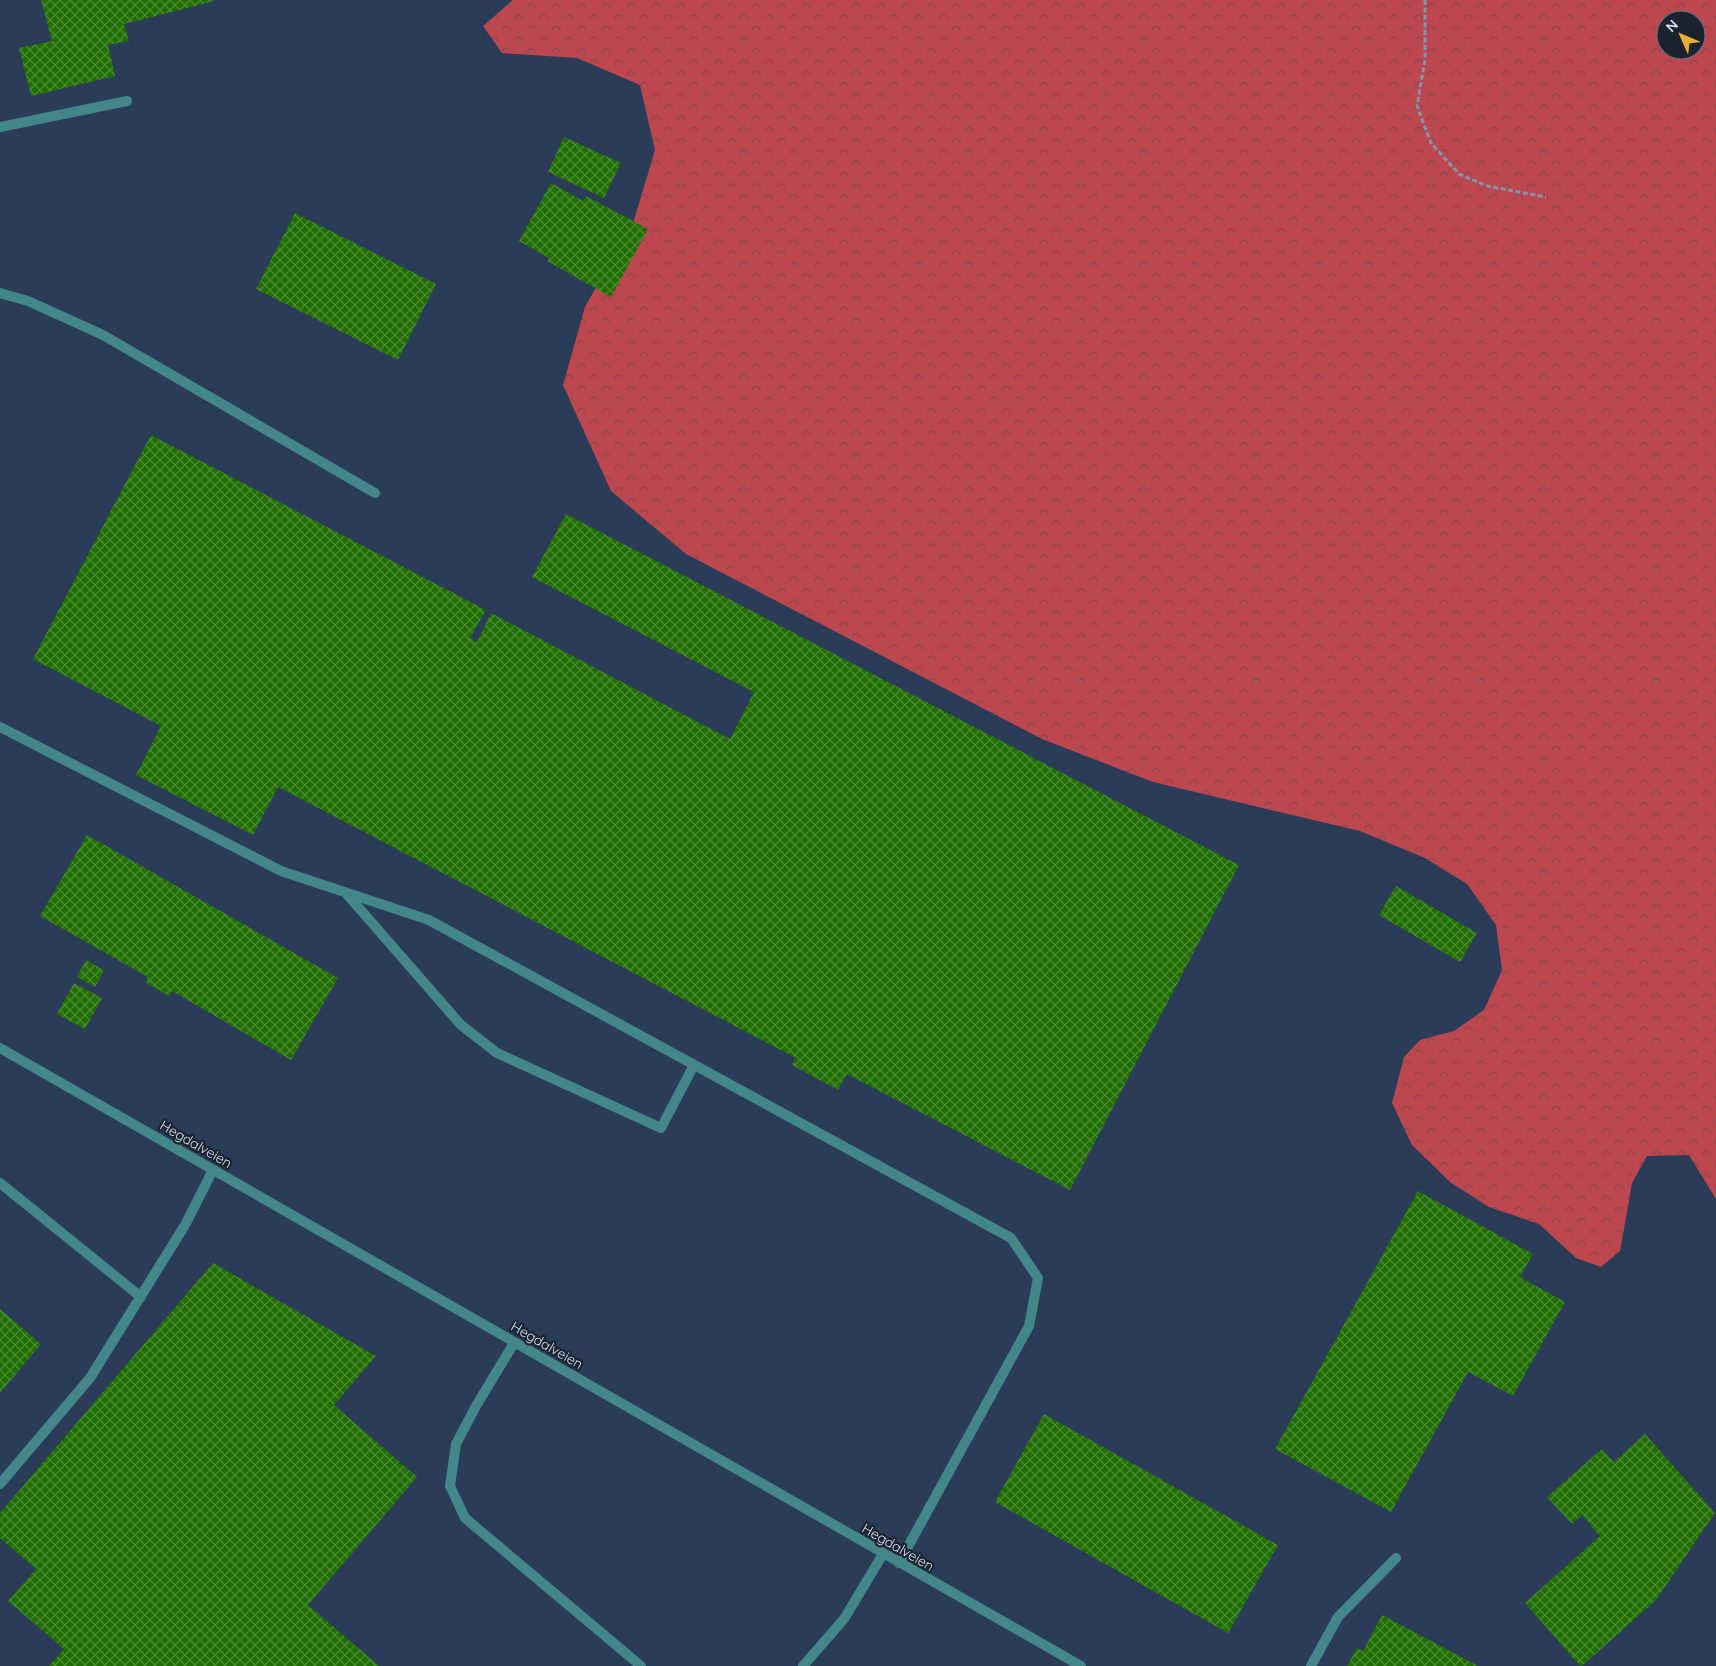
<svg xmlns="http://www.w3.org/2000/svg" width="1716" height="1666" font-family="Quicksand,sans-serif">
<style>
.forest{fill:url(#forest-crowns);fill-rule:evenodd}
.building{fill:url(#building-cross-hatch)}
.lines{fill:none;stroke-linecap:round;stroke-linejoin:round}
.path{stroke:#8694aa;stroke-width:3;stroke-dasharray:5 2.5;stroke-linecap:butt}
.service{stroke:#44878a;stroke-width:10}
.tertiary{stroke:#44878a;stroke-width:10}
.labels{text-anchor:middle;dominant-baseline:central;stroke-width:4.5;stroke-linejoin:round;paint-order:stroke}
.street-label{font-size:14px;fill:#d6e1f3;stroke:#1b232f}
</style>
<defs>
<pattern id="forest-crowns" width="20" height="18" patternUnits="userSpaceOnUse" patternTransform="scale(1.25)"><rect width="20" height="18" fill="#bc474f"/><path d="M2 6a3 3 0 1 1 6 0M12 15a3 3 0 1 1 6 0" fill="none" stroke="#8a464d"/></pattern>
<pattern id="building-cross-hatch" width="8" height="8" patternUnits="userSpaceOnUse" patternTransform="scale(1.25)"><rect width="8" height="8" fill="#216f02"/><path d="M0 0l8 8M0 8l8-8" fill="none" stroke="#4b8a34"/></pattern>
</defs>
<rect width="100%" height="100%" fill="#2a3c57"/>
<path class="forest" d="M513,0H1716V1199L1689,1155L1647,1156L1632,1183L1620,1251L1601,1267L1576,1258L1539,1224L1489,1207L1450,1182L1412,1145L1392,1103L1404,1057L1420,1040L1454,1031L1484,1010L1502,970L1496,925L1467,884L1425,858L1360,831L1153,782L1042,739L686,554L611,491L563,385L585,307L634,220L655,150L640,85L577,58L502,53L483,26ZM1666,20H1696V50H1666Z"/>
<path class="building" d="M41,0H215V1L124,24L129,41L108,45L115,76L31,96L19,48L52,41Z
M564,137L621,163L604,198L548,172Z
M551,183L583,201L586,196L648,229L611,297L547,261L549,258L519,241Z
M295,213L436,284L398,360L256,289Z
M151,435L486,610L470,638L477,642L491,613L730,739L754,692L532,577L566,514L1239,865L1070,1190L847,1074L838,1090L792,1065L796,1058L278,787L253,835L136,775L161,726L33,659Z
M87,835L338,978L291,1060L172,991L169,996L145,982L148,977L40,916Z
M1396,886L1477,933L1460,962L1379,915Z
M86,960L104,970L95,987L77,977Z
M74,983L102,998L85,1029L57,1014Z
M1418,1191L1533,1254L1520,1277L1565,1302L1513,1396L1468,1372L1391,1512L1275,1449Z
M213,1263L376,1356L334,1405L417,1477L308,1605L379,1666H49L64,1649L8,1601L36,1569L0,1538V1513Z
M0,1309L41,1344L0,1393Z
M1044,1414L1278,1545L1228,1633L995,1502Z
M1645,1434L1715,1513L1656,1600L1582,1666H1580L1525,1603L1600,1536L1582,1515L1572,1524L1547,1497L1602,1449L1614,1462Z
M1382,1615L1478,1666H1347L1357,1648L1363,1651Z"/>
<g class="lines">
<path class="path" d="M1425,0V60L1417,106L1431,143L1459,174L1487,186L1546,197"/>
<path class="service" d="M0,127L127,101
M0,293L28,301L103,335L375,493
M0,727L281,871L429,920L1011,1238L1038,1278L1029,1326L899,1563
M345,892L461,1025L497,1053L661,1128L694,1065
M0,1183L141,1297
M514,1343L476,1406L456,1444L450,1486L465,1518L641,1666
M0,1484L90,1378L185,1225L213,1170
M803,1666L844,1619L883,1554
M1311,1666L1338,1617L1396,1558"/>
<path class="tertiary" d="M0,1048L1081,1666"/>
</g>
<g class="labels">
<g class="street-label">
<text transform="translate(196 1144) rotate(30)">Hegdalveien</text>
<text transform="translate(547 1345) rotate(30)">Hegdalveien</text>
<text transform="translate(898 1547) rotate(30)">Hegdalveien</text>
</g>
</g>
<g transform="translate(1681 35) rotate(315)"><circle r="24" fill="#1b232f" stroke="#666f7d"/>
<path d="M0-4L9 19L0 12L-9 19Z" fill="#e8ac37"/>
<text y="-8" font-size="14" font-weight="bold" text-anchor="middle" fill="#d6e1f3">N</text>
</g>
</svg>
